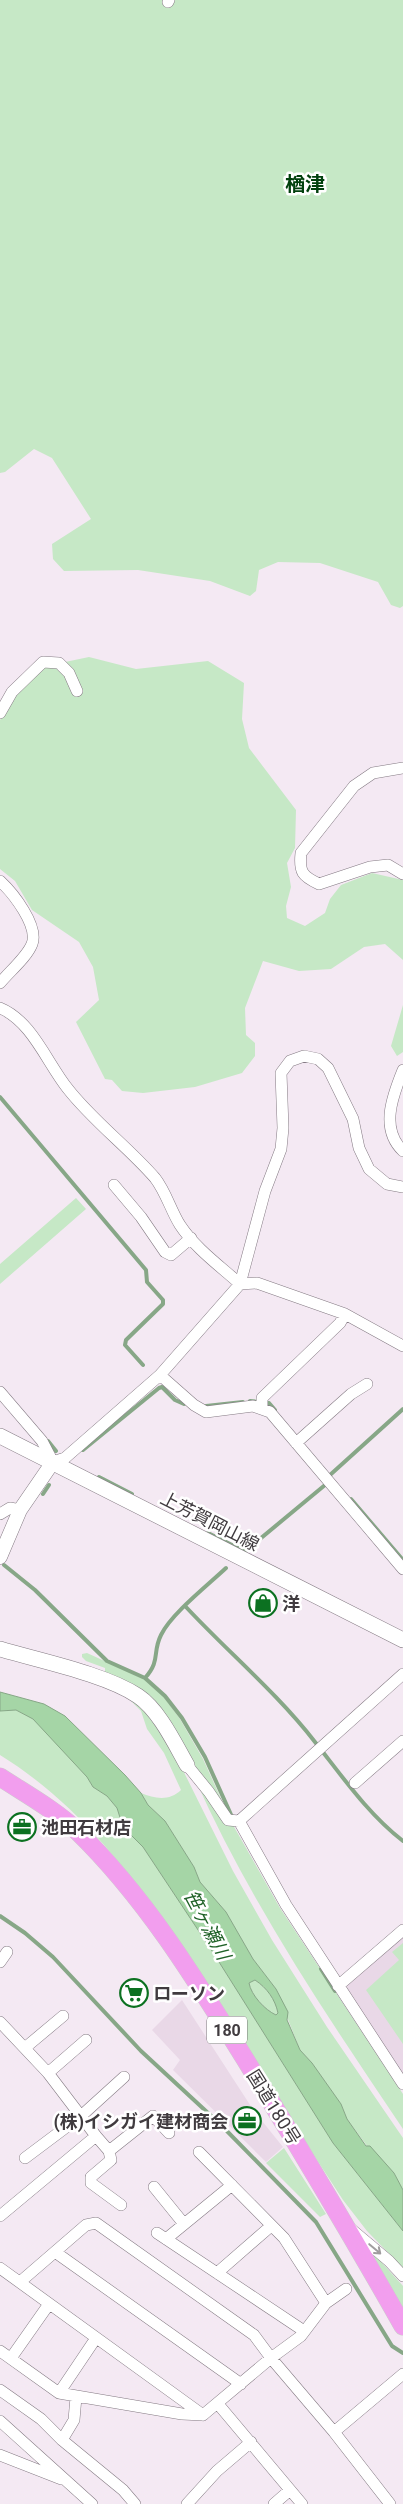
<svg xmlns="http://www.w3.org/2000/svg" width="403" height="2504" font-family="Roboto,'Noto Sans JP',sans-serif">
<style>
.built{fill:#e9d8e7}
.green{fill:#c6e8c6}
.water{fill:#a5d5a6;stroke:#87a787;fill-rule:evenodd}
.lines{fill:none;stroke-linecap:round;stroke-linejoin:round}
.stream{stroke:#87a787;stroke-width:4}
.minor-casing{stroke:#847a83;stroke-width:12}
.tertiary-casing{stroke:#847a83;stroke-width:15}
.secondary-casing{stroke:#847a83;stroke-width:16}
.trunk-casing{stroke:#cdcccd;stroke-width:19}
.minor{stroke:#fff;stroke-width:11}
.tertiary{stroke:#fff;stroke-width:14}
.secondary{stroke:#fff;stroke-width:15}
.trunk{stroke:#f29eee;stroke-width:18}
.oneway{stroke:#a09d9f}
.labels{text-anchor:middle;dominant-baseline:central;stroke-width:5;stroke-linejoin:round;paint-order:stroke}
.shield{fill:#fff;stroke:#797679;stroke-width:1}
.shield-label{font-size:16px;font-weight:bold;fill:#403b3f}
.street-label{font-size:18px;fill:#403b3f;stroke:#fff}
.poi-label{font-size:18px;font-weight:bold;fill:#403b3f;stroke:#fff;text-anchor:start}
.water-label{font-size:19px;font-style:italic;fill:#206228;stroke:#fff}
.quarter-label{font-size:20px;font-weight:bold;fill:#02410e;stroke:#fff}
</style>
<rect width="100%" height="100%" fill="#f4e9f3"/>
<path class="built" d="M403,1936V2079L342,1989Z
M182,2000L254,2111L283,2147L266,2162L173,2070L180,2060L152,2030Z"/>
<path class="green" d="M0,0H403V606L400,608L391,605L378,582L320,563L278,562L259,570L256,591L250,596L210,581L138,570L64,571L53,559L52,544L91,519L52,458L34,449L5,472L0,473Z
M89,657L136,669L208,661L244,683L242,719L249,748L296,810L295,848L287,863L291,887L286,906L287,918L305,926L325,913L330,899L341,885L372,873L403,880V960L385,944L364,947L331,969L299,971L263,961L245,1008L246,1035L255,1043V1056L242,1073L195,1087L143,1093L122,1091L112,1080L105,1079L76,1022L99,1000L93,967L79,942L32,910L15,881L0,869V720L16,694L46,666Z
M403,1005V1052L397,1056L391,1046Z
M76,1198L86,1209L0,1284V1264Z
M87,1653L144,1679L164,1697L180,1719L203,1759L229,1816L167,1727L112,1679L105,1672V1668L86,1661L82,1657V1654Z
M124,1694L137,1699L162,1728L233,1871L272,1940L327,2027L403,2138V2190L394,2173L367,2146L347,2119L341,2104L312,2063L300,2050L276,1989L253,1959L226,1912L200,1882L194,1867L165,1821L148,1805L141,1793C155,1799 170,1801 181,1790L164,1753L147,1729L141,1711Z
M16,1710L33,1719L43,1728L87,1777L93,1787L107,1796L117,1808L123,1827L143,1847L214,1954L333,2143L403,2231V2268L367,2231L343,2200C282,2108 228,2010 163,1920C117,1856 68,1797 0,1755V1711Z
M195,1779L233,1825L280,1908L403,2094V2129C327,2016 251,1904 195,1779Z
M403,1943V2044L366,1990L399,1960L392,1952Z
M255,1980C267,1988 275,1999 278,2013L276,2015C265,2009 251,1995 249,1983Z
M284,2148L326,2214L320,2217L266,2163Z
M366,2250L375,2255L403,2286V2314Z"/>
<path class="water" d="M0,1692L44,1704L65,1716L125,1775L141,1793L148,1805L165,1821L194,1867L200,1882L226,1912L253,1959L276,1989L288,2012L287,2020L300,2050L312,2063L341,2104L347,2119L366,2146H370L394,2173L403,2190V2231L333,2143L214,1954L143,1847L123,1827L117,1808L107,1796L93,1787L87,1777L33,1719L16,1710L0,1711ZM255,1980C267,1988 275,1999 278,2013L276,2015C265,2010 251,1995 249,1983Z"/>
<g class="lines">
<path class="stream" d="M0,1097L146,1270L147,1282L163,1300V1304L126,1340L125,1345L143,1365
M250,1401L269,1403L275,1410
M206,1406L243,1402
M48,1441L56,1451
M83,1450L159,1388L162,1387L175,1400L184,1404
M330,1475L403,1409
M99,1477L132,1494
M43,1494L49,1485
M351,1499L403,1560
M208,1533L244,1551
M243,1553L325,1485
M4,1565L35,1590L107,1661L145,1678L165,1696L182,1718L205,1757L233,1819
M186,1607C228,1652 277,1693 315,1742C342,1776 368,1814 403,1841
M145,1678C161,1660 152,1653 161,1635C171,1614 208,1585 226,1568
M0,1916L25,1933L53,1957L141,2051L221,2125L316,2222L392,2346L403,2353
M321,1969L335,1991"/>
<defs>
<path id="minor" d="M168,2L169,0
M0,713L12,692L43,662L59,663L69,673L77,691
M403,768L373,773L354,786L301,853C299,872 302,876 319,884L370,867L388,865L403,874
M0,881C13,893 39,926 32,944C27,957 10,971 0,983
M0,1008C32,1021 47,1063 68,1089C93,1121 128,1147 155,1178C166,1192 171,1211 180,1225C195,1248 220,1266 240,1284L257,1283L345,1314L403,1346
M403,1070C392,1097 380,1129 403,1151
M114,1185L141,1217L165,1252L171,1255L191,1238
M160,1375L194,1405L206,1412L253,1406L270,1412L403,1569
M0,1392L42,1441L53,1462L65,1458L160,1375L240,1284L265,1191L281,1149L283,1128L281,1073L290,1061L304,1056L318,1059L328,1068L353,1119L359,1148L369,1169L387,1184L403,1187
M262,1408V1398L340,1323L345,1314
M296,1443L351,1394L367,1384
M0,1514L10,1508L20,1510
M187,1765L209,1792L228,1820L239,1821L403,1674
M355,1783L403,1741
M239,1821L286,1905L403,2084
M0,1962L7,1952
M338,1986L403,1930
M0,2022L48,2073L96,2136L0,2216
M26,2047L63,2016
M48,2073L86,2040
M96,2136L109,2151L153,2116L169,2133
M109,2151L111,2160L91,2177V2183L121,2205
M199,2152L284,2238L326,2303
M25,2158L81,2116L124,2077
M154,2187L184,2224
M351,2229L389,2261L403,2276
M157,2233L304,2331
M166,2239L232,2185
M55,2252L241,2384
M0,2268L203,2415L271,2358L334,2432L390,2504
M217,2273L271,2226
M20,2282L86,2225L96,2223L254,2335L271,2358L301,2336L326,2303L346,2289
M0,2351L59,2393L182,2414L203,2415
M11,2358L49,2304
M0,2390L41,2419L62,2440L123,2490L135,2504
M59,2393L96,2338
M218,2404L302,2504
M0,2421L92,2504
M334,2432L403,2374
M62,2440L74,2420L76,2397
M0,2455L61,2479
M187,2504L217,2471L251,2442
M274,2504L290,2490"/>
<path id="tertiary" d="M0,1557L20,1510L53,1462"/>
<path id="secondary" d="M0,1436L403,1640
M0,1649C40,1661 105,1674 138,1696C159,1710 175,1744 187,1765"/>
<path id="trunk" d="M0,1777C26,1794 55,1810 77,1831C145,1897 196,1980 245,2059C299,2147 352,2236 403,2326"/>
</defs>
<use href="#minor" class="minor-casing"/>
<use href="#tertiary" class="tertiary-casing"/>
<use href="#secondary" class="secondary-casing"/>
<use href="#trunk" class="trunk-casing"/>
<use href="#minor" class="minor"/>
<use href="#tertiary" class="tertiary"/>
<use href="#secondary" class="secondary"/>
<use href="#trunk" class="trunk"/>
</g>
<defs><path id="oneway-shaft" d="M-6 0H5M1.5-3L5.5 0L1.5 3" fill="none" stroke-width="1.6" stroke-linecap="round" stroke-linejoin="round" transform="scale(1.25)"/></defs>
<use class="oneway" href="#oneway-shaft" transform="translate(375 2249) rotate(40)"/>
<defs>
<symbol id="shop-ring" viewBox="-11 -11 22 22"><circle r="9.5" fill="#fff" stroke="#0c7121" stroke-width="1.5"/><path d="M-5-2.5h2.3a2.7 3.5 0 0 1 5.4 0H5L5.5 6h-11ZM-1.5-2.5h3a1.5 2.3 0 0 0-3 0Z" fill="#0c7121"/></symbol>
<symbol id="office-ring" viewBox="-11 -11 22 22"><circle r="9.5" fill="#fff" stroke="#0c7121" stroke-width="1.5"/><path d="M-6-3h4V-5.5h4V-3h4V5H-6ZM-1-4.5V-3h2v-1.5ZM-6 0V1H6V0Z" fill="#0c7121"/></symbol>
<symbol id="supermarket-ring" viewBox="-11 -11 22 22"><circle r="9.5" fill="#fff" stroke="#0c7121" stroke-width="1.5"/><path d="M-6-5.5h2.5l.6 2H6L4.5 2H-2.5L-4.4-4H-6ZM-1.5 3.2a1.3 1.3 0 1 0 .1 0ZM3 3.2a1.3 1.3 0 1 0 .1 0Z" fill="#0c7121"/></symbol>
</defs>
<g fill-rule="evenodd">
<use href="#shop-ring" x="247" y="1587" width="32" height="32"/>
<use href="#office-ring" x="6" y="1811" width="32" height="32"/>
<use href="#supermarket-ring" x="118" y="1977" width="32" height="32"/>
<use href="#office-ring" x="231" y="2105" width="32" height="32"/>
</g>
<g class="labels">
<rect class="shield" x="207" y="2016.5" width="40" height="27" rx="4"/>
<g class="shield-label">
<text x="227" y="2030">180</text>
</g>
<g class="street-label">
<text transform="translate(210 1521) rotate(27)">上芳賀岡山線</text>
<text transform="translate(274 2107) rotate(58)">国道180号</text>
</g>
<g class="poi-label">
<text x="282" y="1603">洋</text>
<text x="41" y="1827">池田石材店</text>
<text x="153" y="1993">ローソン</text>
<text x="228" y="2121" text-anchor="end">(株)イシガイ建材商会</text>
</g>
<g class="water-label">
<text transform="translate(207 1925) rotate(62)">笹ヶ瀬川</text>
</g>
<g class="quarter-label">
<text x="305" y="184">楢津</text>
</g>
</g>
</svg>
